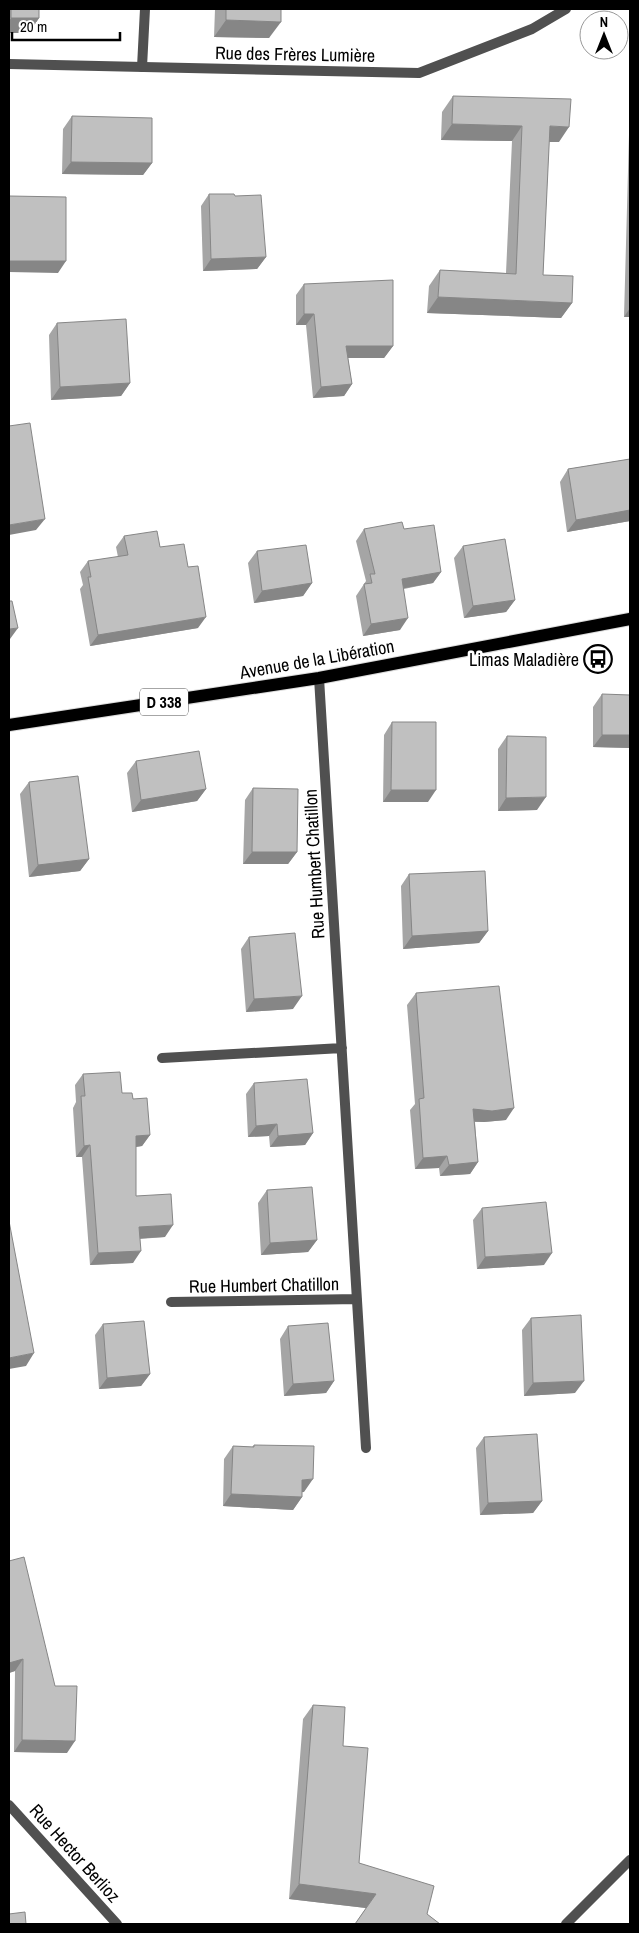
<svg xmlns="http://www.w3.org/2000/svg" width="639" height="1933" font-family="'Archivo Narrow',sans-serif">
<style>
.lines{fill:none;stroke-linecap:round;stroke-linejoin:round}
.primary-casing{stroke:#dbdbdb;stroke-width:14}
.service{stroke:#505050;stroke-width:10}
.minor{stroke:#505050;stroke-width:10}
.primary{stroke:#000;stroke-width:12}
.wall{fill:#a5a5a5}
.shaded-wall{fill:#868686}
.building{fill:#c0c0c0;stroke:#868686}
.labels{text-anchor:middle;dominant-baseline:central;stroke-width:5;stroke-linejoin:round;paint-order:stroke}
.shield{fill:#fff;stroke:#4c4c4c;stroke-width:1}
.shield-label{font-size:16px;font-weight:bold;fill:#000}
.street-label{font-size:18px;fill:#000;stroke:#fff}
.poi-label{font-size:18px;fill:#000;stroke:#fff;text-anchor:end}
</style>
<rect width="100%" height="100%" fill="#fff"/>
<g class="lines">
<defs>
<path id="primary" d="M9,725L319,678L630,619"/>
</defs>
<use href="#primary" class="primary-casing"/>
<path class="service" d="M142,67L145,9"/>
<path class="minor" d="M9,64L419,73L532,29L566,9
M319,678L366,1448
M162,1058L342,1048
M171,1302L357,1299
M9,1805L117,1924
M566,1924L630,1860"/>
<use href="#primary" class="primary"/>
</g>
<path class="wall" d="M9,9H39V18L29,33H9Z
M215,9H281L269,38L214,37Z
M453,96L559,142H549L543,275L572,303L561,318L427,313L429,286L440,270L506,273L512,141L441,140L442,112Z
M630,98V317H624Z
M72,116L152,163L143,175L62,174L63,129Z
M209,194L235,196L266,257L257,269L203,271L201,206Z
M304,284L393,346L384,358H348L352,384L344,396L313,398L306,325H296V295Z
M57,323L130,383L121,396L51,400L49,335Z
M630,405V441L629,407Z
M630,459V521L567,532L560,482L568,469Z
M364,529H404L441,572L433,583L404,589L400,630L363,636L356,596L366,581L356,541Z
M124,536L160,547L198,628L90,646L80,589L83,585L80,572L88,561L118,557L116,547Z
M463,546L515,600L506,612L464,618L454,558Z
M257,551L312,583L303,596L254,603L248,563Z
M602,694L630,748L593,747V707Z
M392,722L428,802H383L384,735Z
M507,736L537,810L498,811V749Z
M136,761L206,789L197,801L132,812L127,773Z
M29,782L89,859L80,871L29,877L20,794Z
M253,788L297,852L288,864H243L245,800Z
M409,874L488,931L479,943L403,949L401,886Z
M249,937L293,1009L246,1012L241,949Z
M416,993L506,1120L484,1122H475L478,1162L470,1174L440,1176L439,1168L415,1169L410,1110L415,1104L407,1005Z
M83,1074L133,1099L150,1135L142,1146L136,1147V1196L165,1237L140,1239L133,1263L90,1265L82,1157H76L73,1108L76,1102L75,1085Z
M254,1083L313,1133L305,1145L270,1147L269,1136L248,1137L246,1094Z
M267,1190L317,1240L308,1252L261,1255L258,1203Z
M482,1208L544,1265L477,1269L473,1220Z
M531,1318L575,1393L524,1396L522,1330Z
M103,1324L150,1374L141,1386L99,1389L95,1335Z
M288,1326L334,1381L326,1393L284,1396L280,1339Z
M484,1437L542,1501L533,1513L480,1515L476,1448Z
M254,1445L304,1492H302V1497L293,1510L223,1506L224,1459L233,1446L252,1447Z
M9,1561L67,1753L14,1752L15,1671L9,1673Z
M313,1705L343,1746L359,1863L440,1924H355L366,1908L289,1899L303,1719Z"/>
<path class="shaded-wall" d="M11,18H39L29,33H9V21Z
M226,20L281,22L269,38L214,37Z
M452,124L522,126L512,141L441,140Z
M550,126L569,127L559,142H539Z
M71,162L152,163L143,175L62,174Z
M266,257L257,269L203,271L211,259Z
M9,261H66L58,273L9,272Z
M438,297L572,303L561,318L427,313Z
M630,308V317H624Z
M304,314H314L306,325H296Z
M346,346H393L384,358H338Z
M130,383L121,396L51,400L60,387Z
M352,384L344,396L313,398L321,387Z
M630,510V521L567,532L576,520Z
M45,519L36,530L9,535V525Z
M441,572L433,583L394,590L402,579Z
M312,583L303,596L254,603L262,591Z
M515,600L506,612L464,618L473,606Z
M206,617L198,628L90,646L98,635Z
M408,618L400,630L363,636L371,624Z
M18,628L10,639H9V629Z
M602,735H630V748L593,747Z
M206,789L197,801L132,812L141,800Z
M391,790H436L428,802H383Z
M546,797L537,810L498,811L506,798Z
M252,852H297L288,864H243Z
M89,859L80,871L29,877L38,865Z
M488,931L479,943L403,949L412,936Z
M302,996L293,1009L246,1012L254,999Z
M514,1108L506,1120L484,1122L465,1121L473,1109Z
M277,1124L269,1136L248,1137L256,1126Z
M313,1133L305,1145L270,1147L278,1136Z
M150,1135L142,1146L128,1148L136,1136Z
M90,1145L82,1157H76L84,1146Z
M447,1156L439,1168L415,1169L423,1158Z
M478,1162L470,1174L440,1176L449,1165Z
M173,1225L165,1237L131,1239L139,1227Z
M317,1240L308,1252L261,1255L270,1243Z
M141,1251L133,1263L90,1265L98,1253Z
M552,1253L544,1265L477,1269L485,1257Z
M34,1353L26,1366L9,1369V1358Z
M150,1374L141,1386L99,1389L107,1378Z
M334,1381L326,1393L284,1396L293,1384Z
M584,1381L575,1393L524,1396L533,1383Z
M313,1479L304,1492L293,1493L302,1480Z
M231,1494L302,1497L293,1510L223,1506Z
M542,1501L533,1513L480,1515L488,1503Z
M23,1659L15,1671L9,1673V1663Z
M22,1740L75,1741L67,1753L14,1752Z
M299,1884L376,1894L366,1908L289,1899Z"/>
<path class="building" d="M11,9H39V18H11Z
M226,9H281V22L226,20Z
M453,96L571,99L569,127L550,126L543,275L573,276L572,303L438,297L440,270L516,274L522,126L452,124Z
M72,116L152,118V163L71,162Z
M209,194H234L235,196L261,195L266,257L211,259Z
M9,196L66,197V261H9Z
M393,280V346H346L352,384L321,387L314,314H304V284Z
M126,319L130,383L60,387L57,323Z
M30,423L45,519L9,525V426Z
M630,459V510L576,520L568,469Z
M402,522L404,529L434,525L441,572L402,579L408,618L371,624L364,584L372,583L370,574H375L364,529Z
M157,531L160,547L184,544L188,567L198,566L206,617L98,635L88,577H91L88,561L128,555L124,536Z
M505,539L515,600L473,606L463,546Z
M306,545L312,583L262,591L257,551Z
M9,601H12L18,628L9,629Z
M602,694L630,695V735H602Z
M392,722H436V790H391Z
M507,736L546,737V797L506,798Z
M199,751L206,789L141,800L136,761Z
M78,776L89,859L38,865L29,782Z
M253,788L298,789L297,852H252Z
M485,871L488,931L412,936L409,874Z
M295,933L302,996L254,999L249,937Z
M499,986L514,1108L492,1111L473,1109L478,1162L449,1165L447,1156L423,1158L419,1099L424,1098L416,993Z
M120,1072L122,1093H132L133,1099L147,1098L150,1135L136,1136V1196L171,1194L173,1225L139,1227L141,1251L98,1253L90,1145L84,1146L81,1096H85L83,1074Z
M307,1079L313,1133L278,1136L277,1124L256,1126L254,1083Z
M312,1187L317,1240L270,1243L267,1190Z
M546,1202L552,1253L485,1257L482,1208Z
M9,1221L34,1353L9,1358Z
M581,1315L584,1381L533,1383L531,1318Z
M144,1321L150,1374L107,1378L103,1324Z
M328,1323L334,1381L293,1384L288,1326Z
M537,1434L542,1501L488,1503L484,1437Z
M254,1445L314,1446L313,1479L302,1480V1497L231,1494L233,1446L254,1447Z
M24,1557L55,1686H77L75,1741L22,1740L23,1659L9,1663V1561Z
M313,1705L345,1707L343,1746L368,1748L359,1863L434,1886L427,1914L440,1924H355L376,1894L299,1884Z
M25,1912L26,1924H9V1914Z"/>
<defs>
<symbol id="bus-ring" viewBox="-11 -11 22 22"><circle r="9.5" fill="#fff" stroke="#000" stroke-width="1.5"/><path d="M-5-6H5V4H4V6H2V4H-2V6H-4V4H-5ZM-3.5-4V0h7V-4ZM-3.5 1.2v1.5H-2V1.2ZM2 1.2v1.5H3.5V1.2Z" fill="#000"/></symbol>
</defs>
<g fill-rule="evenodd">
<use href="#bus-ring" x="582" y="643" width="32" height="32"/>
</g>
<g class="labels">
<rect class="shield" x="140" y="688.5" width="48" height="27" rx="4"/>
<g class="shield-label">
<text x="164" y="702">D 338</text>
</g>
<g class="street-label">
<text transform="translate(295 54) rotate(1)">Rue des Frères Lumière</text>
<text transform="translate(317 659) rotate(-10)">Avenue de la Libération</text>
<text transform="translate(314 864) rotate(-93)">Rue Humbert Chatillon</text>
<text transform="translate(264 1285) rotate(-1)">Rue Humbert Chatillon</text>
<text transform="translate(75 1853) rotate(48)">Rue Hector Berlioz</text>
</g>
<g class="poi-label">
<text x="579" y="659">Limas Maladière</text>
</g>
</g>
<rect width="639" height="1933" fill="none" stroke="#000000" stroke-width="20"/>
<g transform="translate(604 35)"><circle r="24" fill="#ffffff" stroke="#999999"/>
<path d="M0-4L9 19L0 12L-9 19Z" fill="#000000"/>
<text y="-8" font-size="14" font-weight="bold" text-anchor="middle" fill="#000000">N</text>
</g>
<path d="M12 32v8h108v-8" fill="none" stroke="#000000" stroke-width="2.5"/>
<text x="20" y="32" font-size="15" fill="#000000" stroke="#ffffff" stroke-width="4" paint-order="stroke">20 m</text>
</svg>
